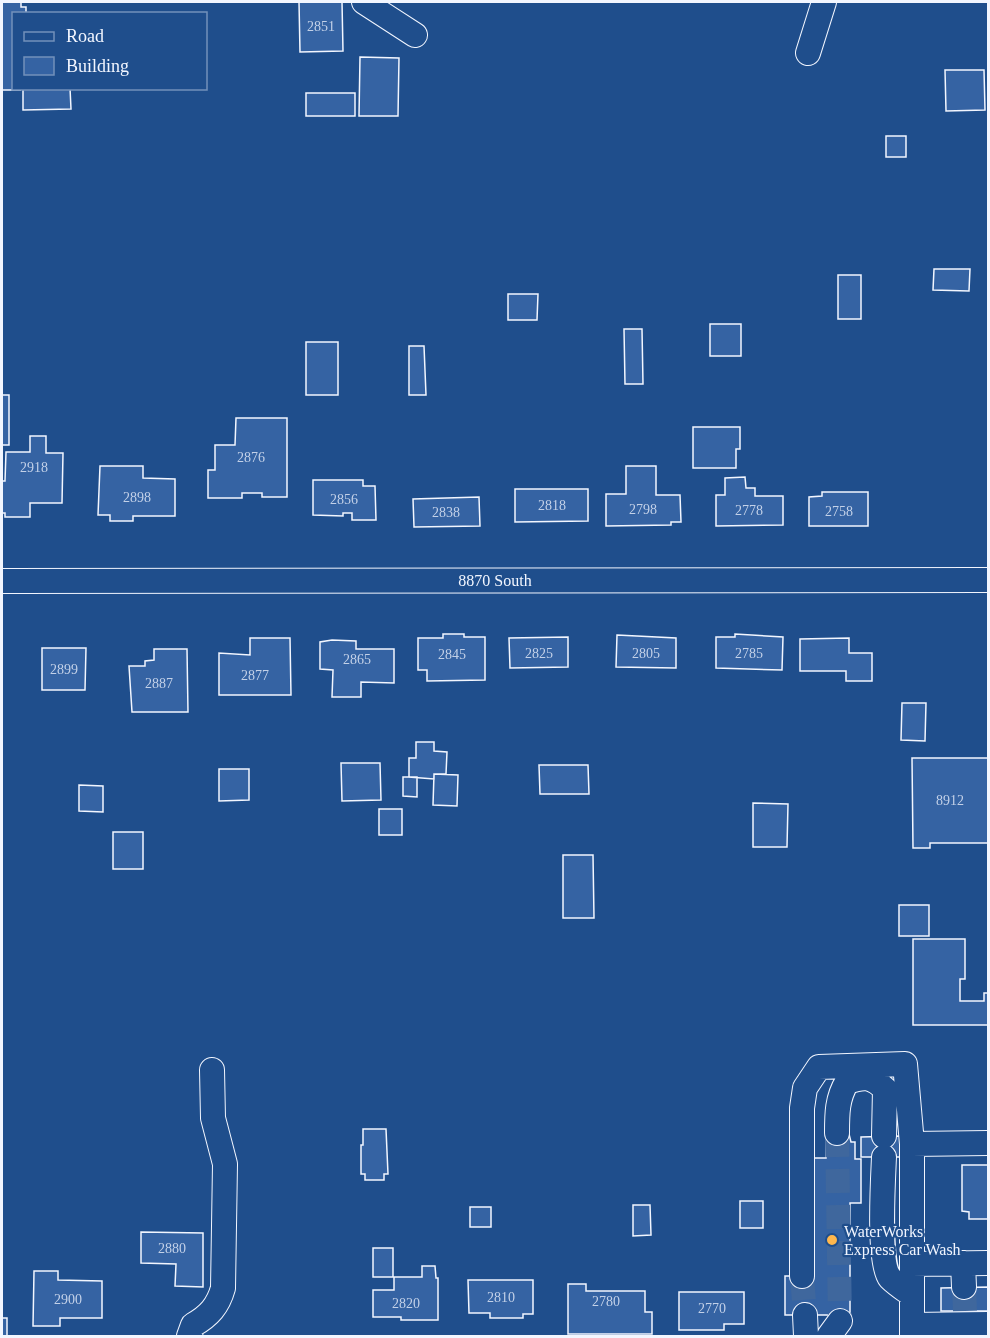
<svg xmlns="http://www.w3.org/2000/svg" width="990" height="1338" font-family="Georgia,serif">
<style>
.building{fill:#3563a3;stroke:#f2f6ff;stroke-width:1.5}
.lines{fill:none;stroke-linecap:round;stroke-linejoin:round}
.minor-tunnel{stroke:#3f679d;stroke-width:24;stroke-dasharray:24 12;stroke-linecap:butt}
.minor-casing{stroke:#f2f6ff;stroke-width:26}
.minor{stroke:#1f4e8c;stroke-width:24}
.poi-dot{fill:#ffb74d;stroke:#1f4e8c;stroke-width:2}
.labels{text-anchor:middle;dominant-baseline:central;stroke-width:4.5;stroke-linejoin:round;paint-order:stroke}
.number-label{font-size:14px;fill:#c3d1e8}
.street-label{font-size:16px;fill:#f2f6ff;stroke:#1f4e8c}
.poi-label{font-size:16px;fill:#f2f6ff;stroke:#1f4e8c;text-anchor:start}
</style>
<rect width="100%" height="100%" fill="#1f4e8c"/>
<path class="building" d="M2,2H21V7H26V14H14V88L21,90H2Z
M299,2H342L343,51L300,52Z
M360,57L399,58L398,116H359Z
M945,70H984L985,110L946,111Z
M23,88H70L71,109L23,110Z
M306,93H355V116H306Z
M886,136H906V157H886Z
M934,269H970L969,291L933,290Z
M838,275H861V319H838Z
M508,294H538L537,320H508Z
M710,324H741V356H710Z
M624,329H642L643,384H625Z
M306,342H338V395H306Z
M409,346H424L426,395H409Z
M2,395H9V445H2Z
M236,418H287V497H262V493H242V498H208V470H215V445H235Z
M693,427H740V449H736V468H693Z
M30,436H46V453H63L62,503H30V517H5V513H2V481H5L6,452H30Z
M100,466H143V478L175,479V516H133V521H110V515H98Z
M626,466H656V495H680L681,522H671V525L606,526V494H626Z
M745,477L746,488H755V496H783V525L716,526V495H725V478Z
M313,480H363V486H375L376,520H352V513H343V516L313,515Z
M515,489H588V521L515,522Z
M822,492H868V526H809V497L822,496Z
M479,497L480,526L414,527L413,499Z
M443,634H464V637H485V680L427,681V670H418V638H443Z
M735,634L783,637L782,670L716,668V637H735Z
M617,635L676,638V668L616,667Z
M568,637V667L510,668L509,638Z
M250,638H290L291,695H219V653L250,655Z
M849,638V653H872V681H846V671H800V639Z
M332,640L356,641V649H394V683L361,682V697H332L333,670L320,669V642Z
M42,648H86L85,690H42Z
M154,649H187L188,712H132L129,666H145V661L154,660Z
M902,703H926L925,741L901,740Z
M416,742H434V751L447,752L446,774H434V779L409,777V758H416Z
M912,758H988V843H930V848H913Z
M341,763H380L381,800L342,801Z
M539,765H588L589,794H540Z
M219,769H249V800L219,801Z
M434,774L458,775L457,806L433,805Z
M403,777H417V797L403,796Z
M79,785L103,786V812L79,811Z
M753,803L788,804L787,847H753Z
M379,809H402V835H379Z
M113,832H143V869H113Z
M563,855H593L594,918H563Z
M899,905H929V936H899Z
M913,939H965V979H960V1001H984V993H988V1025H913Z
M363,1129H386L388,1174H384V1180H365V1174H361V1145H363Z
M829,1133L849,1134L851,1142H855V1159H861V1203H850V1321H829V1315H785V1276H814V1158H826V1139H829Z
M900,1136V1157H861V1137Z
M962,1165H988V1219H969V1212L962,1211Z
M740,1201H763V1228H740Z
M633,1205H650L651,1235L633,1236Z
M470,1207H491V1227H470Z
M141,1232L203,1233V1287L175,1286L176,1264L141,1263Z
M373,1248H393V1277H373Z
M422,1266H435L436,1278H438V1320H401V1317H373V1290H394V1277H422Z
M34,1271H58V1280L102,1281V1318H60V1326H33Z
M468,1280H533V1314H523V1318H490V1313H469Z
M568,1284H586V1291H645V1312H652V1334H568Z
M988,1287V1311H941V1288Z
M679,1292H744V1324H724V1330H679Z
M2,1318H7V1336H2Z"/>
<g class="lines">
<path class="minor-tunnel" d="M837,1133L840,1321
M802,1276L805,1315
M964,1287L965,1311"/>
<defs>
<path id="minor" d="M364,2L415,35
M808,53L824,2
M2,581L988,580
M837,1133C837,1114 837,1098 847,1082C865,1076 871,1076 885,1089L884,1136
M884,1157C883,1179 878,1264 890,1278C896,1284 905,1290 912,1295
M963,1263L964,1287
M912,1264L988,1263
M802,1276V1108L805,1088L819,1067L905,1064L912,1144
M805,1315L806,1336
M912,1325L988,1324
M189,1336L193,1325C209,1316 218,1306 223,1288L225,1164L213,1118L212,1070
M829,1336L840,1321
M912,1336V1144L988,1143"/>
</defs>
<use href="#minor" class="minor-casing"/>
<use href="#minor" class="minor"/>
</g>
<circle class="poi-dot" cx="832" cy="1240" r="6"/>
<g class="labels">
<g class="number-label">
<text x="321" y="26">2851</text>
<text x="251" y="457">2876</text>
<text x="34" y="467">2918</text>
<text x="137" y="497">2898</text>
<text x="344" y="499">2856</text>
<text x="552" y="505">2818</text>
<text x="643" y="509">2798</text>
<text x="749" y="510">2778</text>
<text x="839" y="511">2758</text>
<text x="446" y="512">2838</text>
<text x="539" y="653">2825</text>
<text x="646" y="653">2805</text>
<text x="749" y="653">2785</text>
<text x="452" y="654">2845</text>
<text x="357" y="659">2865</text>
<text x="64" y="669">2899</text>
<text x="255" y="675">2877</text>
<text x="159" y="683">2887</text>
<text x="950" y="800">8912</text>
<text x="172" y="1248">2880</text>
<text x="501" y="1297">2810</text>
<text x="68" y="1299">2900</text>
<text x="606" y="1301">2780</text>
<text x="406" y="1303">2820</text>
<text x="712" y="1308">2770</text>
</g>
<g class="street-label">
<text x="495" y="580">8870 South</text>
</g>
<g class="poi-label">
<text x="844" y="1231">WaterWorks<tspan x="844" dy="18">Express Car Wash</tspan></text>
</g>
</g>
<rect width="990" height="1338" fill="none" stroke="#f2f6ff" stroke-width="6"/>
<rect x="12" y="12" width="195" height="78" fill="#1f4e8c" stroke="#7391ba" stroke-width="1.5"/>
<rect x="24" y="32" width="30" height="9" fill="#1f4e8c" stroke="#7391ba" stroke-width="1.5"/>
<text x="66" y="42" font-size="18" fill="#f2f6ff">Road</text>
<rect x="24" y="57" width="30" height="18" fill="#3563a3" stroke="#7391ba" stroke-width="1.5"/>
<text x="66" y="72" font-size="18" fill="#f2f6ff">Building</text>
</svg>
